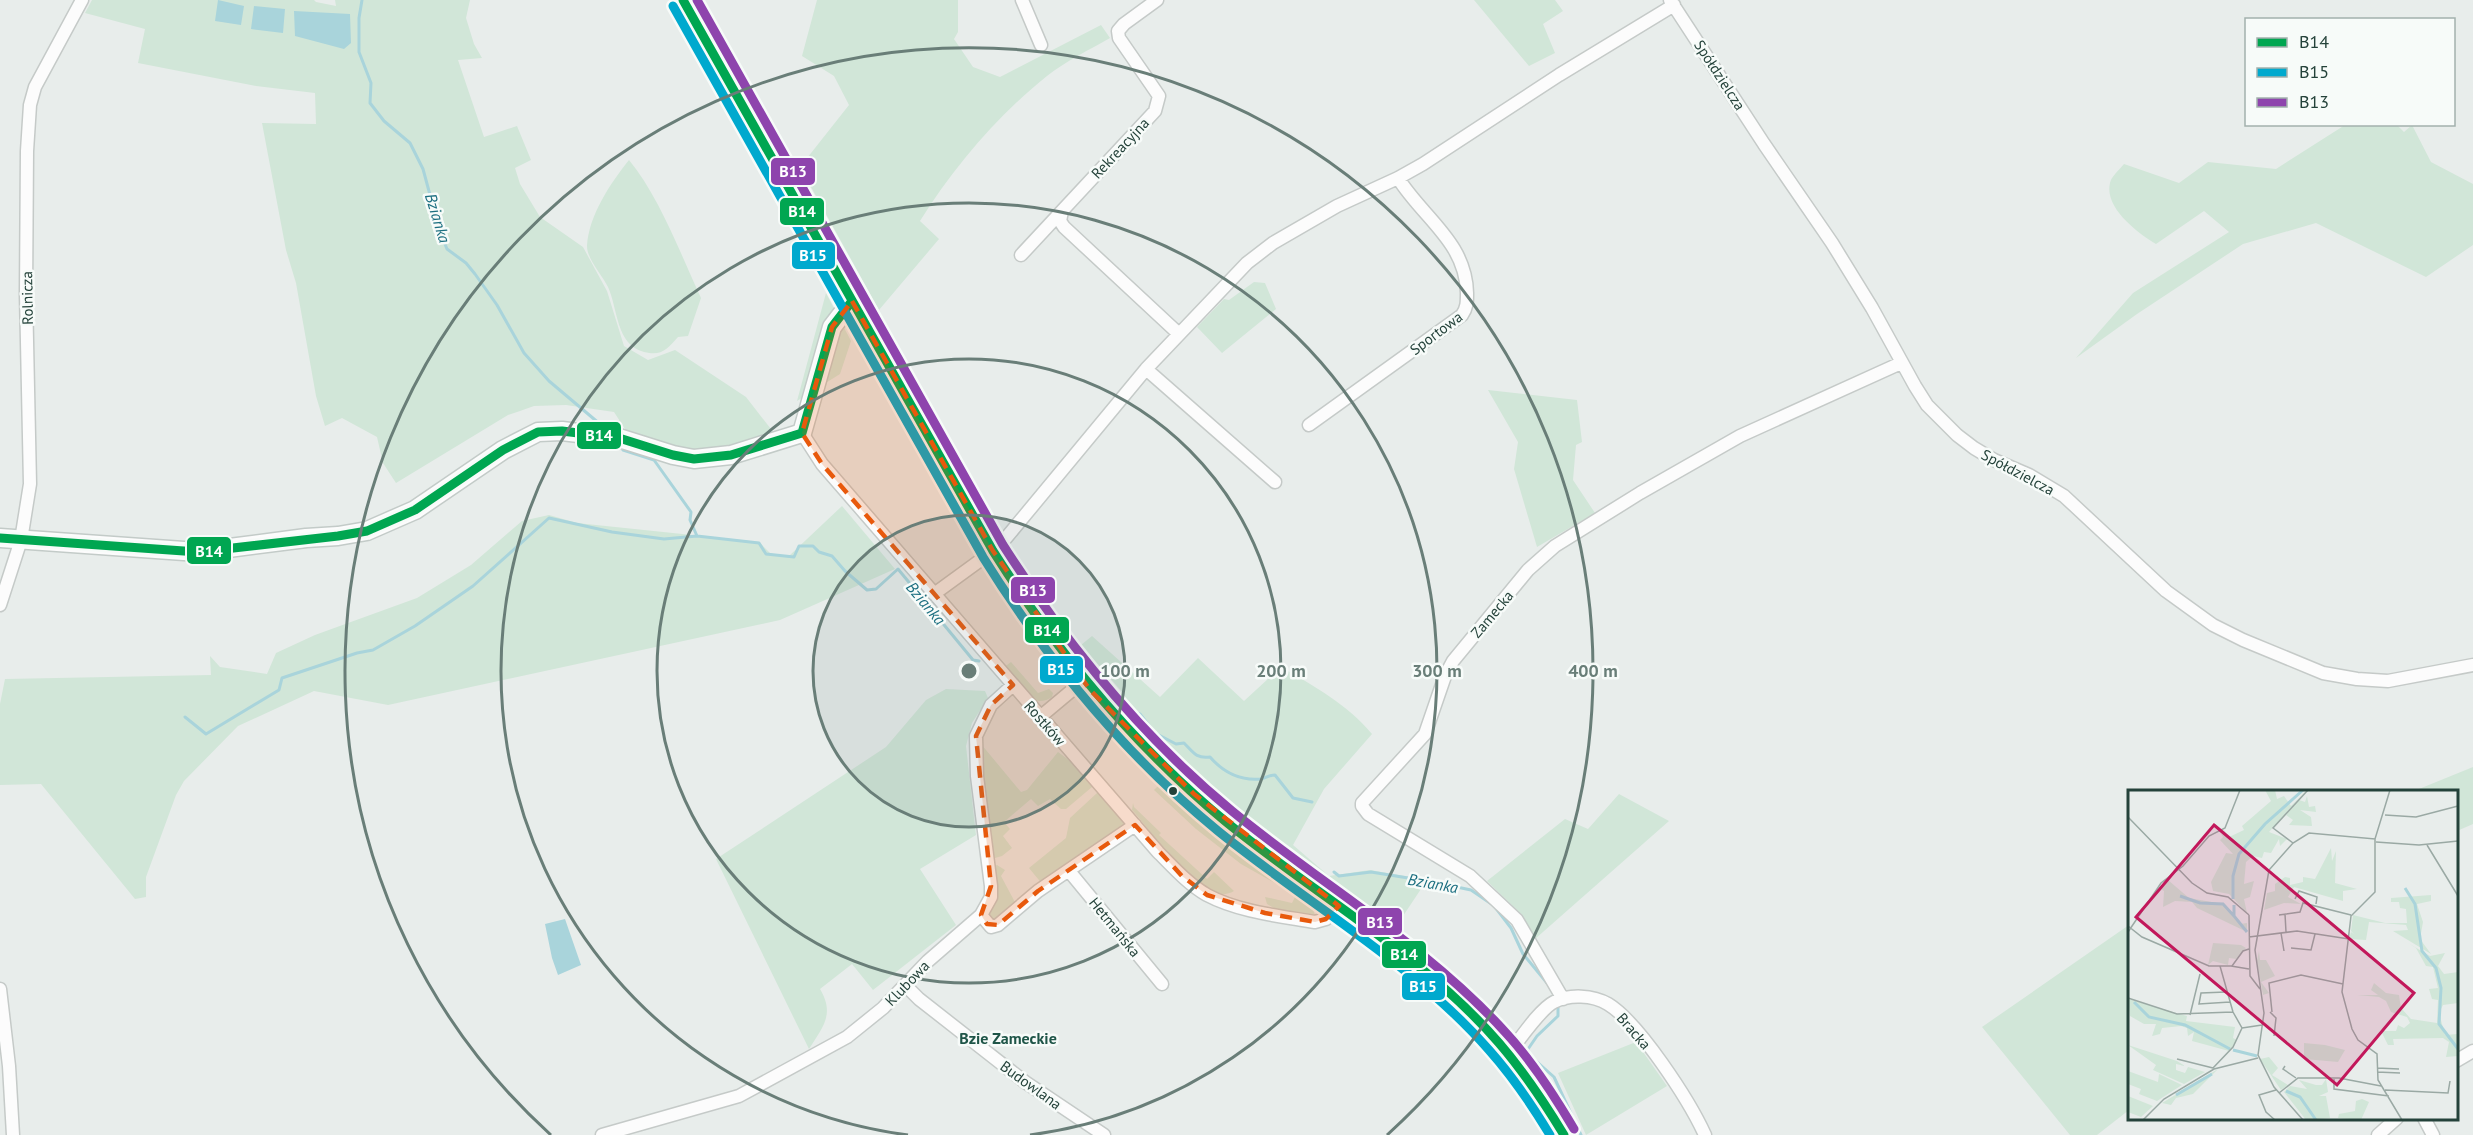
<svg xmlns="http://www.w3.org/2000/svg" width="2473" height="1135" font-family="'PT Sans',sans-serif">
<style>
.green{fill:#d1e6d8}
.water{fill:#a9d4db}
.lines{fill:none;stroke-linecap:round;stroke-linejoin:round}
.stream{stroke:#a9d4db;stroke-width:3}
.street-casing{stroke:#c5cac8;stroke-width:15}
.secondary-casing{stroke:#c3cbc8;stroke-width:21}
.street{stroke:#fcfcfc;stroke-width:12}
.secondary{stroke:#fcfcfc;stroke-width:18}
.bus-1-casing{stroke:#f7fbf9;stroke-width:14}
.bus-2-casing{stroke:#f7fbf9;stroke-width:14}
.bus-3-casing{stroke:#f7fbf9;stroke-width:14}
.bus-1{stroke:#00a651;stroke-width:9}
.bus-2{stroke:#00a9ce;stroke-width:9}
.bus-3{stroke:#8e44ad;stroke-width:9}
.marked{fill:#e8590c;fill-opacity:0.2;stroke:#e8590c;stroke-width:4.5;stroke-dasharray:12 8;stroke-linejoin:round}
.ring{fill:none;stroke:#697e78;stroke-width:3}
.bus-dot{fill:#24423a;stroke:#f7fbf9;stroke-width:2}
.labels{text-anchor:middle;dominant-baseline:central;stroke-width:5;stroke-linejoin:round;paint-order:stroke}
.street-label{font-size:15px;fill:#24423a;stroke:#f7fbf9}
.water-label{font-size:16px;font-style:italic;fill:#1c6f80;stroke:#f7fbf9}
.neighbourhood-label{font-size:16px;font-weight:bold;fill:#1f5548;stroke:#f7fbf9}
.inset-river{fill:none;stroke:#a9d4db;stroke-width:3}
.inset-road{fill:none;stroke:#9aa9a4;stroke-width:1.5}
.view{fill:#c2185b;fill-opacity:0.15;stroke:#c2185b;stroke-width:3}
.inset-edge{fill:none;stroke:#24423a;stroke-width:3}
.centre{fill:#697e78;stroke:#f7fbf9;stroke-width:3}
.ring-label{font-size:18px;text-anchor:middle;font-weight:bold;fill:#697e78;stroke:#f7fbf9;stroke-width:5;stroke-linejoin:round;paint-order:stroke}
.line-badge{stroke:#f7fbf9;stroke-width:2}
.badge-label{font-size:16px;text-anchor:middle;font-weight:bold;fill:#fff}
</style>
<rect width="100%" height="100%" fill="#e8edeb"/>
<path class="green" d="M92,0H314L316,2L336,6L335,0H470L466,18L474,44L482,58L458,60L484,137L517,126L531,160L515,168L520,184L540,217L583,247L607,291L624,346L648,360L675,350L746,397L774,433L726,446L689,450L627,432L614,412L566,405L534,406L520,411L508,415L396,483L383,463L377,437L342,418L325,426L316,396L296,283L286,250L262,123L316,124L315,93L256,86L138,63L145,29L85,13Z
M817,0H958V32L954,39L973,67L1000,77L1101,25L1110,38C1089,50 1066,61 1047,76C997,116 954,167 920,221L939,239L879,310L800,167L849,105L834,76L802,56Z
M1474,0H1555L1563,11L1543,24L1555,53L1529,66Z
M2345,125H2397L2404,132L2412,125L2431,162L2473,184V245L2426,277L2316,223L2243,244L2137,314L2076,358L2133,293L2229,232L2204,211L2156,244C2138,233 2104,208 2110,183C2111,177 2119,170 2124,164L2179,183L2208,162L2276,169Z
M629,160C659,196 681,255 701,298L688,336L678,337C666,350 662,356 644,352C616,345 618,309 608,287C602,275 587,259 587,246C589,215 610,184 629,160Z
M1254,282L1265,283L1276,309L1222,353L1197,327L1224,299L1229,300Z
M826,293L851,341L840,374L797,401Z
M1488,390L1577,400L1582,442L1576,445L1573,480L1595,513L1537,547L1514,469L1518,442Z
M842,506L895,569L780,620L388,705L314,691L238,726L184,781L176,795L146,877V897L135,899L41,784L0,785V704L5,679L211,675L210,656L220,667L267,674L276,653L315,635L417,598L471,565L522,521L549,515L577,523L759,542L771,554L789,556Z
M1028,622L1032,623L1071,677L1069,684L1048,660L1026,624Z
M1092,636L1160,697L1198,658L1244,701L1281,667C1314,686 1347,704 1372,734L1324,789L1293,845L1329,876L1370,870L1427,880L1395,928L1287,852L1137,721L1123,693L1081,645Z
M1011,662L1038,693L1049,689L1053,693L1052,697C1031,712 1016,682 1003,668Z
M946,689L985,691L988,698L972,723L966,746L976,835L920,869L956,925L873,990L852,964L820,989C835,1014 823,1027 809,1049L716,859L886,747L926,700Z
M981,744L1021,792L1027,790L1058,752L1077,766L1092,784V787L1066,809H1061L1050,799L1038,806L1031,799L1004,822L1010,829L1003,836L1012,848L1002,856L995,858L992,855L984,798Z
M2473,767V824L2457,831L2456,792L2414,791Z
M1158,786L1268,874L1280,873L1307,893L1316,918L1279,911L1267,904L1265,897L1292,903L1296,895L1241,864L1196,829L1154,790Z
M1097,793H1100L1125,823V828L1043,885L1029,868L1066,838L1070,818Z
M1619,794L1669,821L1535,939L1521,914L1487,881L1565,819L1588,829Z
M1133,803L1134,807L1161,833L1159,835L1207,879L1214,872L1234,891C1201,911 1151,829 1132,810Z
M997,865L1005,870L1001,876L1017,906L995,924L988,915L996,897L993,867Z
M2129,925V1110L2097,1135H2070L1982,1027Z
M1636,1042L1667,1086L1586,1135L1558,1073Z"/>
<path class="water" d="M218,0L244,6L241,25L215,21Z
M254,6L285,9L283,33L251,29Z
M294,11L350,14L351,43L344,49L295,36Z
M565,919L581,965L558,975L552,958L545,924Z"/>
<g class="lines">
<path class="stream" d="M362,0L359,18V52L371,83L370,103L384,121L410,143L423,169L440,232L447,249L466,263L475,274L497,305L524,353L549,381L607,430
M623,450L654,460L691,512L690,520L697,536L759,543L766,554L794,557L799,546H813L819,552L832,556L845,571L867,590L876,589L898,569L973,660L979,661
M1126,706L1130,711L1140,714L1155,733L1176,744L1184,743C1193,752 1196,759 1210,757C1223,772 1240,781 1261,779C1266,778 1269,775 1275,775L1293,798L1312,802
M185,717L206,734L279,690L282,678L357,653L373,650L415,626L473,586L549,518L612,532L664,539L697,536
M1334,872L1339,876L1371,872L1433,882L1471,890L1490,903
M1495,907L1511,928L1523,954L1547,983
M1558,1006V1016L1537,1036L1526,1052L1554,1077L1581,1135"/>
<defs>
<path id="street" d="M1022,0L1041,45
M1670,0L1764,144L1832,243L1872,308L1915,386L1927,405L1957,435L1974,448L1994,460L2029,475L2064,496L2166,591L2213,625L2243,640L2323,673L2357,679L2388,681L2473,665
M1062,211L1060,221L1064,227L1179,334
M1021,255L1155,111L1159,96L1119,38L1118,31L1124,24L1157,0
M1146,369L1275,482
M1309,425L1462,315C1467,308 1467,302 1467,293C1466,242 1423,218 1398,178
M802,433L822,464L1158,852C1173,867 1188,884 1207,895C1239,912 1280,916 1315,922L1326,919L1339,906
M934,594L993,551L1006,538L1146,369L1247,263L1273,243L1337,206L1398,178L1423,164L1559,75L1674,5
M0,605L21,540L30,484L26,294L27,151L30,105L35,87L82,0
M1040,717L1083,681
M1069,871L1162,984
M981,915L991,927L998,925L1038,891L1135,825
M905,985L919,999L1025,1082L1104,1135
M0,989L9,1066L13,1135
M1563,999L1517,920L1470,876L1368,814L1362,806V803L1425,734L1445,676L1453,661L1528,570L1555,546L1640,493L1740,436L1901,363
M1509,1053C1520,1039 1540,1009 1554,1002C1569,994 1593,995 1608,1004C1639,1023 1689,1100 1705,1135
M2456,1061L2473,1051
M2424,1118L2433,1135
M602,1135L739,1096L847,1037L883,1008L928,961L981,915L991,897V886L977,776L976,736L991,705L1013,685
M2378,1135L2397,1118"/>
<path id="secondary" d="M683,0L993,551C1056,655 1131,743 1225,821C1341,916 1493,997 1564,1135
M0,538L198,552L306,538L338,536L367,531L415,510L503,450L538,432L562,431L619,438L673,455L694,459L731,455L802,433L832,327L852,301"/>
</defs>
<use href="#street" class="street-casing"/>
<use href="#secondary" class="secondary-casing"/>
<use href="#street" class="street"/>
<use href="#secondary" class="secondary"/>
<defs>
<path id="bus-1" d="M683,0L993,551C1057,652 1132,744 1225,821C1314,894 1423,955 1499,1043C1524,1072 1544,1102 1564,1135
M802,433L832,327L852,301
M0,538L198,552L338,536L367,531L415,510L503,450L538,432L562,431L619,438L673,455L694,459L731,455L802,433"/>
<path id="bus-2" d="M673,6L983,557C1047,660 1124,754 1218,831C1308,904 1413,963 1489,1050C1513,1077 1532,1105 1550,1135"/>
<path id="bus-3" d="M697,0L1003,545C1067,645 1141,736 1232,811C1323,886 1427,945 1506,1033C1533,1062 1554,1095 1574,1129"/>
</defs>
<use href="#bus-1" class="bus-1-casing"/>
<use href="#bus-2" class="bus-2-casing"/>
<use href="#bus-3" class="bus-3-casing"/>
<use href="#bus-1" class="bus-1"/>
<use href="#bus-2" class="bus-2"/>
<use href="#bus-3" class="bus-3"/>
</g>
<path class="marked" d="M852,301L993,551L1090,690L1194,794L1339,906L1326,919L1315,922L1265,913L1207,895L1182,876L1135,825L1038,891L998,925L987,924L981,915L991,886L976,736L991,705L1013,685L822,464L802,433L832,327Z"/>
<circle cx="969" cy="671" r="156" fill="#697e78" fill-opacity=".12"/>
<g class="ring">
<circle cx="969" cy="671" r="156"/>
<circle cx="969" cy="671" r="312"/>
<path d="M908 1135A468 468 0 1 1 1030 1135"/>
<path d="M551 1135A624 624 0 1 1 1387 1135"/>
</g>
<circle class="bus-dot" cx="1173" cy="791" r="5"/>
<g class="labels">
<g class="street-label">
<text transform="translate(1720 75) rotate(57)">Spółdzielcza</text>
<text transform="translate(1120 148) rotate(-47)">Rekreacyjna</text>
<text transform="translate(27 298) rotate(-91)">Rolnicza</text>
<text transform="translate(1436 333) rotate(-37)">Sportowa</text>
<text transform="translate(2018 472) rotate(28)">Spółdzielcza</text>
<text transform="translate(1492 614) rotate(-50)">Zamecka</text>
<text transform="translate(1045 723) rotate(49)">Rostków</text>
<text transform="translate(1115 927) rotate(51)">Hetmańska</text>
<text transform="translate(907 983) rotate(-46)">Klubowa</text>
<text transform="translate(1634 1031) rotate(49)">Bracka</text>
<text transform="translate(1031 1085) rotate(36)">Budowlana</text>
</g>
<g class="water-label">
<text transform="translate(438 218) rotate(73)">Bzianka</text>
<text transform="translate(926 603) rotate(50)">Bzianka</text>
<text transform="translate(1433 883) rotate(10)">Bzianka</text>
</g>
<g class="neighbourhood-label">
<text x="1008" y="1038">Bzie Zameckie</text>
</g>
</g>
<g transform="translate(2128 790)">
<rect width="330" height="330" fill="#e8edeb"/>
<path d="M137,0H147L149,9L156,6L163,16L179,0L141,42L159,49L152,56L151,49L143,63L136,62L134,68L125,66L118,72L116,94L126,91L122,107L116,109L119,123L101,104L85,101L83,92L98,63L105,64L92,50L95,47L92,42L96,40L101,47L116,40L114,36L143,11ZM179,6L181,17L187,16L188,22L172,20L183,27L184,36L161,35L165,30L158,25L171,10L177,12ZM203,58L204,71L208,61L207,93L229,99L215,101V111L166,97L160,107L173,114L156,113L136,120L139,103L147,101V94L157,87L162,88V95L175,92V87L187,89ZM40,90L61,108L95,114L112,134L119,133V142L69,118L64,112L47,111L35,117L36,101L31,98ZM303,105V111L289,114L295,132L292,149L303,164L265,141L280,140L278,135L241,132L238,150L221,149L223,142L226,144L223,141L225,125L257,133H279L278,119L272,118L271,112H263V108ZM85,153L113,155L118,158L108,169L101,168L100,175L85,171L80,175ZM280,153L302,166L317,163L310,176L316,184L330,182V213L315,215L311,223L317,245L330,244V266L318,267L321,252L315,248L265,249L266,255H260L253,241H268L270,235L276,238L282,233L279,227L263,222L258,211L251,207L229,205H250L243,200L246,193L258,203L271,205L273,218L283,229L309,233L310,210L304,209L301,199L310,198L305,177L298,176L288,158ZM131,161L132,170H138L147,186L133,192L141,203L135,205L129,171ZM0,209L59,226L58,231L107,237L105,248L109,250L101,261L64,251L66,242L60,246L59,238L53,236L34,238L32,244L24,246L28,234H16L2,226ZM176,253L197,255L217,260L210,272L176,269ZM0,255L49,271L57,276L48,274V280L57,283L60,277L77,282L56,294L25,280L28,275ZM141,267L150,278L144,285L160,295L153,300L132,269ZM90,279L65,304L48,308L43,315L34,313ZM0,281L30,292L31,284L54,295L29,311L11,304L13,299L0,294ZM198,289L200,302L191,306H198L202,328L178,330L156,302L162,296L179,299L171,290L188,295H194ZM0,306L25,316L13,327L0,322ZM234,309L241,312L233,330L210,328L211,324L227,321L228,311Z" fill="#d1e6d8"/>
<path class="inset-river" d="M277,98L287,114L294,161L308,178L313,198L311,234L330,259M52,106L72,113L95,114L106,126M105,109V86L111,64L137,34L175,0M106,115V126L119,142M6,212L21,227L57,235L102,259M105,260L129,266M158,301L172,307L188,330M48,305L84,284"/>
<path class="inset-road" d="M257,25L288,27L330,16M0,27L64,93L79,103L100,107L121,125M247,49V102L223,126L214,202L224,239L230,250L249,264L250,290L274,330M248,52L291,55L330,51M165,53L145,38L180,0M299,55L330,106M167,109L171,101L189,107L188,114M157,124L158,142M121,125L122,186L132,199M151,125L172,122L175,113L223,125M0,136L14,147L81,176H104L115,161L121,159M0,142L33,93L55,76L81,46L97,38L112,0M153,143L156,161M121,147L169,141L221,149M163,158L183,160L187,144M103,176L121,179M98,202L73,203L71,214L102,212M0,208L49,224L105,222M142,222L148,228L146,246M144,222L141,193L173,185L215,194M62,225L72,184M114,238L134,235M49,269L85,278M157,276L155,279L168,288M85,278L105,257L114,238L105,222L92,176M249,278L271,279M249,282L272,283M206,289V299L261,306M257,300L320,303L322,291M151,303L170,288H211L253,296M15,330L36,309L86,279L130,268M147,330L138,322L131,305L148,300M175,330L146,297L130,265L136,223L127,160L141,80L165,53L181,43L247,49L262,0"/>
<path class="view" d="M86,35L286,203L209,295L8,127Z"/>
<rect width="330" height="330" class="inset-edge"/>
</g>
<circle cx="969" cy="671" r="9" class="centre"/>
<g class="ring-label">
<text x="1125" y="677">100 m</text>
<text x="1281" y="677">200 m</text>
<text x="1437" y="677">300 m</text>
<text x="1593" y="677">400 m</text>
</g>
<g class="line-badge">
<rect x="770" y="157" width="46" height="29" rx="6" fill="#8e44ad"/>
<rect x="779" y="197" width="46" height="29" rx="6" fill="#00a651"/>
<rect x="791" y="241" width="45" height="29" rx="6" fill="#00a9ce"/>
<rect x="576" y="421" width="46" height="29" rx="6" fill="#00a651"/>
<rect x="186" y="536" width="46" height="29" rx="6" fill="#00a651"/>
<rect x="1010" y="576" width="46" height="28" rx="6" fill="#8e44ad"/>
<rect x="1024" y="616" width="46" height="28" rx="6" fill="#00a651"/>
<rect x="1039" y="655" width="45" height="29" rx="6" fill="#00a9ce"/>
<rect x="1357" y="907" width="46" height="29" rx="6" fill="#8e44ad"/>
<rect x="1381" y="940" width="46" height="29" rx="6" fill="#00a651"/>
<rect x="1401" y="972" width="45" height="29" rx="6" fill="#00a9ce"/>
</g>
<g class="badge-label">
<text x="793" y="177">B13</text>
<text x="802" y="217">B14</text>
<text x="813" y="261">B15</text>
<text x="599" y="441">B14</text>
<text x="209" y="557">B14</text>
<text x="1033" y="596">B13</text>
<text x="1047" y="636">B14</text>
<text x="1061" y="675">B15</text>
<text x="1380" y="928">B13</text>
<text x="1404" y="960">B14</text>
<text x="1423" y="992">B15</text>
</g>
<rect x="2245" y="18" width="210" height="108" fill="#f7fbf9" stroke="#a3b1ad" stroke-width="1.5"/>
<rect x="2257" y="38" width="30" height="9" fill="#00a651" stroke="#a3b1ad" stroke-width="1.5"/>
<text x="2299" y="48" font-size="18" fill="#24423a">B14</text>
<rect x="2257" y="68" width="30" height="9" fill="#00a9ce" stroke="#a3b1ad" stroke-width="1.5"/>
<text x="2299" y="78" font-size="18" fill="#24423a">B15</text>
<rect x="2257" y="98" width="30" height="9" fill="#8e44ad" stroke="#a3b1ad" stroke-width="1.5"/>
<text x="2299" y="108" font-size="18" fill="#24423a">B13</text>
</svg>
